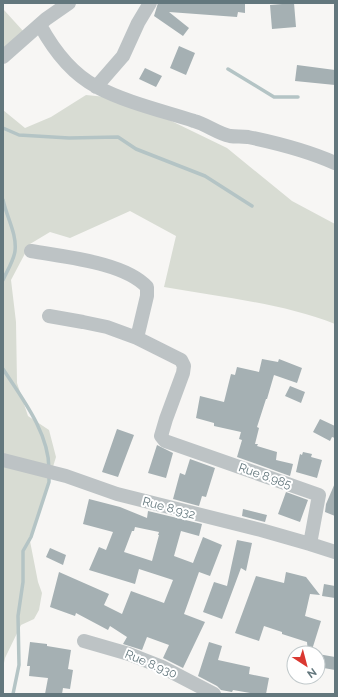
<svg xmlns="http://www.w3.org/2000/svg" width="338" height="697" font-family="Raleway,sans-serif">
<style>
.green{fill:#d8dcd3}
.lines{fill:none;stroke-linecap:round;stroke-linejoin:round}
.stream{stroke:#b4c4c5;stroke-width:3.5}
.building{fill:#a5b0b3;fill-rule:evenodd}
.minor{stroke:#bdc3c5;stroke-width:14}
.labels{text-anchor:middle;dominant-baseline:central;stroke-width:4;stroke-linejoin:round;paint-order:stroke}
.street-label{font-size:12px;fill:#63777d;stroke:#fff}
</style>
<rect width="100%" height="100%" fill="#f7f6f4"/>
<path class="green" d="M3,10H4L24,32L3,50Z
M86,95L126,99L227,148L292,201L335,224V324C282,303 220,297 164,287L176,236L130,211L70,238L50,232L30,244L11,280L16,322L17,383L28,416L49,430L56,457L30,541L38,582L42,593L39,610L34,619L21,625L5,658L3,668V110L25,128L51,117Z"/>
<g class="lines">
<path class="stream" d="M228,69L274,97H298
M3,128L19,135L69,138L118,137L136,149L205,176L252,206
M3,200C7,218 17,234 15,251C14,260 7,271 3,280
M3,369C22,398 49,433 49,469
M13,694L19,665L18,616L23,582V551L31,537L49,482V475"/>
</g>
<path class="building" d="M158,3L209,4V3H245V13L238,12L237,17L169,12L189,28L183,36L154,16Z
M294,3L296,27L272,29L270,5Z
M179,46L195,53L186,75L170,68Z
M297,65L335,70V85L295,81Z
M145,68L162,76L156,87L139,79Z
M262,359L278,362L279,359L302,368L297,383L274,375L267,399H266L257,427L259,428L255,444H258L257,446L277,452L276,460L293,464L290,476L237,457L242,440L239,439L241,432L214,426V423L196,418L200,396L224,402L231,374L235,375L237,367L259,372Z
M290,386L305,392L301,403L285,396Z
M320,419L335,426V438L332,437L330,441L313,432Z
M117,429L134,435L118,477L102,472Z
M157,445L173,453L166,478L148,473Z
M303,452L312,454L311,457L322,460L317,478L296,472L300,454L302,455Z
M190,459L215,468L206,497L202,496L199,506L173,499L180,473L185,475Z
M335,483V516L325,512L326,504Z
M286,492L308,500L300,522L278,514Z
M89,499L120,507L147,518L148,511L202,524L199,536L181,531L174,556L193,563L203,537L222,545L210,576L199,572L184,614L205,622L183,668L163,658L169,645L147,637L142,650L123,644L127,637L110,626L108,630L76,613L75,616L50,607L59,572L109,594L104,605L122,614L131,591L164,603L173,580L139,569L135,584L89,570L99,547L106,550L113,532L83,524ZM135,527L159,532L158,535H159L152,561L124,552L132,531H134Z
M243,509L267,515L265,522L242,516Z
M237,540L252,543L246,571L241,568L222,619L203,612L214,582L227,586Z
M50,548L66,555L63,565L46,557Z
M286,572L306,577L320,595L310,594L305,616L321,621L311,653H308L307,642L282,634V632L264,626L259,641L235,633L256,576L284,583Z
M324,584L335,586V598L322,596Z
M30,642L47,644V646L71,650L68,669L73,670L70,689L63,688L62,694H45L48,678L29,676L30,666H27Z
M209,642L222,646L218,660L250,667L249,674L269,678L266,694H256L233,690L232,692L221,690L217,686L198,676Z
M318,654L335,657V670L318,667Z"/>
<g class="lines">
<path class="minor" d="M40,25C53,49 72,74 97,87C125,102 163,111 194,121C206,124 217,133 230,136C236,137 242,136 248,137C277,143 308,151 335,163
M3,57L46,19L69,3
M96,87L123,56L138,23L150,3
M31,251C64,257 124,262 147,287V296L137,338L181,360L184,366L183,373L166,419L161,436L165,441L319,495L310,544
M49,316L83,322L107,327L137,338
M3,460L66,476L117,494L261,530L310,544L335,552
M84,641L129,654L162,667L214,694"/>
</g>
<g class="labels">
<g class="street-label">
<text transform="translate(265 476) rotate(19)">Rue 8.985</text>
<text transform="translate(169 508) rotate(15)">Rue 8.932</text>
<text transform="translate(151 664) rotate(23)">Rue 8.930</text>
</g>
</g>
<rect width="338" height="697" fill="none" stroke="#63777d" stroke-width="8"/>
<g transform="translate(306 665) rotate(144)"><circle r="19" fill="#ffffff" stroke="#c1c9cb"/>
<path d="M0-3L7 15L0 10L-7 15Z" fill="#da3831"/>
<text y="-6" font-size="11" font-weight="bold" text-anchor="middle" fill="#63777d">N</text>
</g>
</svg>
